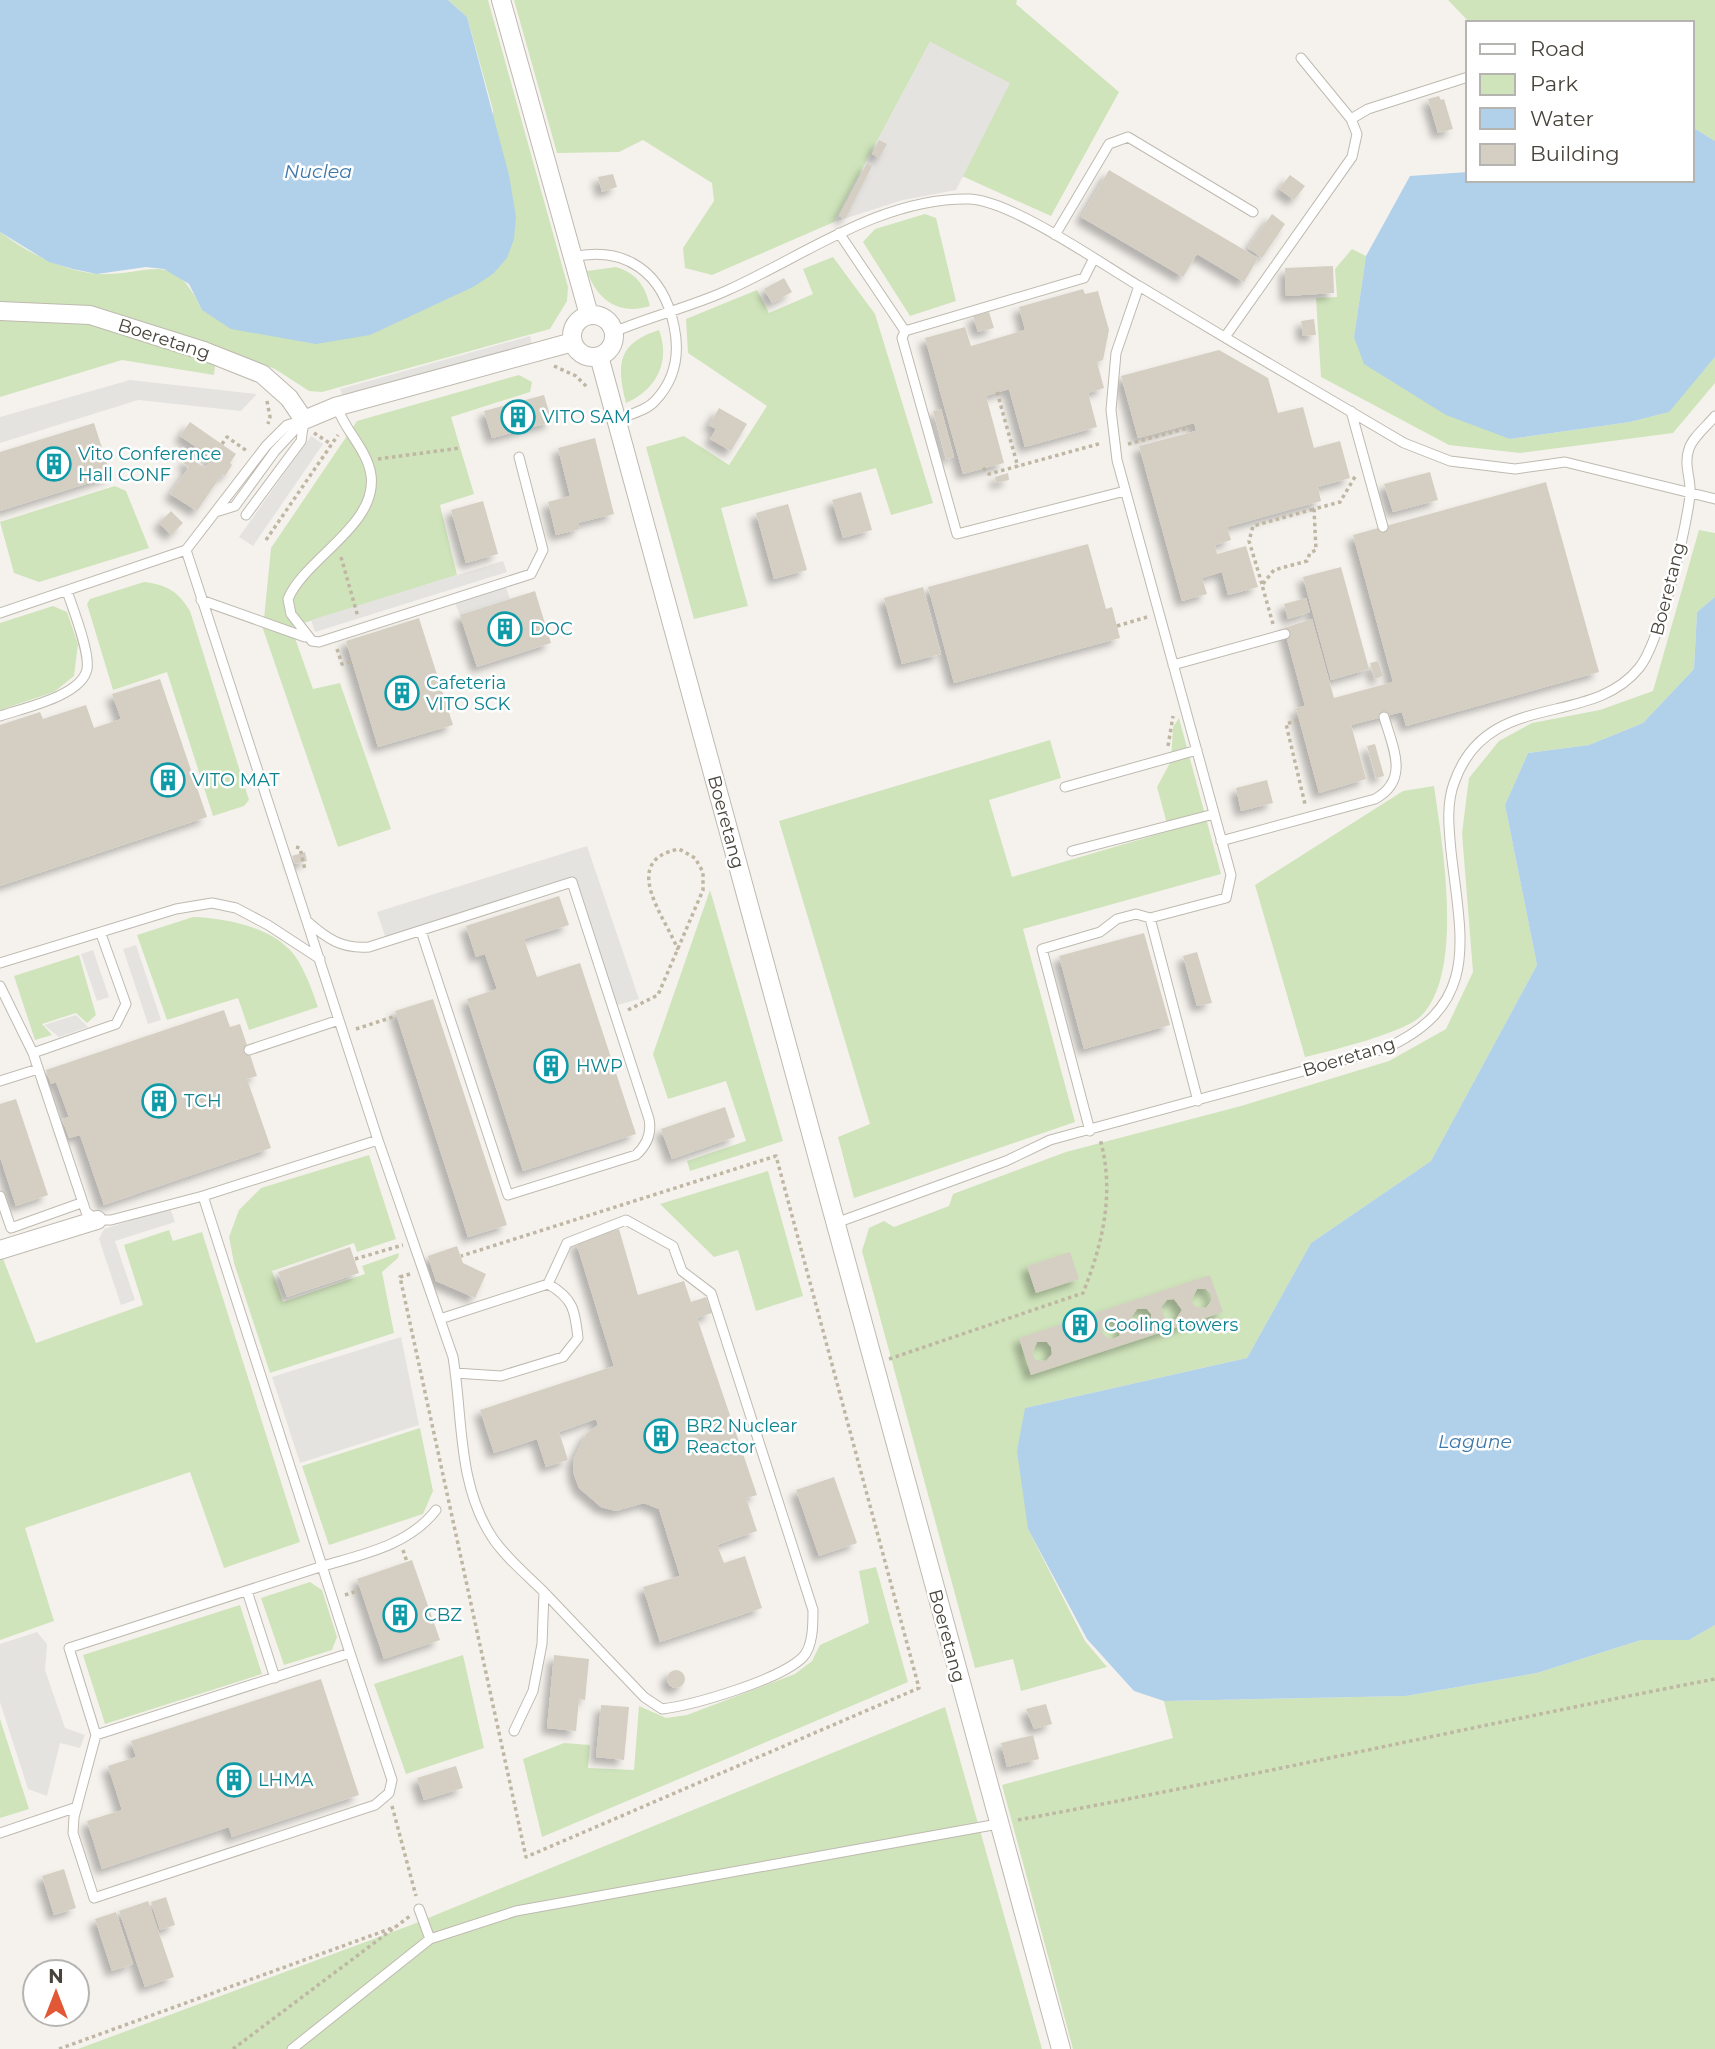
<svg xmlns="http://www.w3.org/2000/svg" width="1715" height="2049" font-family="Montserrat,sans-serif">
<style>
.green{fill:#cfe4bb}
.parking{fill:#e4e3e0}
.water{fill:#b1d0e9}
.building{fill:#d5cfc3;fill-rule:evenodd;filter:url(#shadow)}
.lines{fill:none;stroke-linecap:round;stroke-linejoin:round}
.lane-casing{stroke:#bfbab0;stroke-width:11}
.street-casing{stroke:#bfbab0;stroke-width:20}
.path{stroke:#bfb6a3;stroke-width:3.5;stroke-dasharray:3.5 3.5;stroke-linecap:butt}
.lane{stroke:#fff;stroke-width:9}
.street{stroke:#fff;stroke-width:18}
.labels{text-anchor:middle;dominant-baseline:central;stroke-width:5;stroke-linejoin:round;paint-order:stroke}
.street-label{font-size:18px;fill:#48443b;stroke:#fff}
.culture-label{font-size:18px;fill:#0d838f;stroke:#fff;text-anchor:start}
.water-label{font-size:19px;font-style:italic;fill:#3f78a9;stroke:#fff}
</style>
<defs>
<filter id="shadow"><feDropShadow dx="-6" dy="6" stdDeviation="3.5" flood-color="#0004"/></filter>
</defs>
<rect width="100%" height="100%" fill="#f5f2ed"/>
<path class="green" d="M448,0H488L568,287L567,301L550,329L322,392L309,391L275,369L217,347L214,375L122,360L0,397V232C26,252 65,272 99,274C152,276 172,247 202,310L447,299L493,274V110L467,17Z
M514,0H1017L1016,4L1119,92L1051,216L962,176L1009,84L930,42L834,222L712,275L685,268L683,248L714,201L712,183L643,140L619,152L557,153Z
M1448,0H1715V141L1692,127V23H1470Z
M925,214L936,218L956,301L910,316L863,242L875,229Z
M1352,249L1366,256L1354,337L1510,439L1630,422L1668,412L1715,357V383L1673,433L1520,453L1449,445L1321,377L1316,298L1337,297L1335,269Z
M833,257L875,314L933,503L891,515L876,468L721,508L748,606L694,619L646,447L684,436L729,465L767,406L688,353L686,319L757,290L769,313L813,294L803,269Z
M616,267C636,273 645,285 650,306C619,316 597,300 587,271Z
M659,330C671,362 656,390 626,403C616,364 618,343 659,330Z
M519,375L532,382L530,392L451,417L474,494L440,505L457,575L291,627L313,689L340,683L391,829L338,847L263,629L271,548L357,421Z
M115,486L126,491L149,548L39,582L14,573L0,522Z
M1699,530L1715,533V597L1697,612L1694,669L1643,723L1589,745L1528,753L1505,805L1537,965L1431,1161L1311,1243L1247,1358L1025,1408L1028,1529L1085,1641L1107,1667L1021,1691L1013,1659L975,1668L862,1251L869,1228L884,1221L894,1227L949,1206L953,1194L1066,1152L1241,1106L1389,1061L1446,1029L1473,972L1462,833L1469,778L1499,741L1532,723L1600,710L1653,691Z
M144,582C167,585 178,591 190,611L249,800L244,806L213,816L167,672L113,690L87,604L90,599Z
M53,606L67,612L78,644L74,676L54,692L0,710V623Z
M1179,718L1221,874L1023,929L1075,1122L854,1198L838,1137L870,1124L779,821L1050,740L1061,778L989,800L1012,877L1169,831L1157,787L1171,761L1173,727Z
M1434,786C1442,843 1465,972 1421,1016C1404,1033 1330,1051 1305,1057L1255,885L1403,791Z
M710,890L783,1141L690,1171L687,1161L746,1141L726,1081L668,1099L653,1054Z
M193,917C224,918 266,926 289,949C303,963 312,990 318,1007L249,1030L238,998L167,1020L137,935Z
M79,955L96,1015L87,1023L76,1013L42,1024L52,1035L35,1040L14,976Z
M369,1155L396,1239L357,1252L354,1243L272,1271L283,1302L365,1274L362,1266L399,1253L398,1258L382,1272L394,1333L270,1373L234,1263L229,1237L239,1210L261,1188Z
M768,1171L803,1296L756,1311L738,1250L714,1257L660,1204Z
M169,1230L173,1241L202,1232L300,1542L224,1568L190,1472L25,1528L54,1621L0,1640V1251L36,1343L143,1305L124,1245Z
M420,1428L433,1491L423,1514L329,1545L302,1466Z
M876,1567L908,1682L542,1837L523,1759L564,1743L590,1745L588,1768L634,1770L639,1706L666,1718L687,1715L795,1674L812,1661L820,1645L869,1623L859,1571Z
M310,1582L322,1590L337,1637L332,1650L284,1665L261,1598Z
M240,1605L262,1674L105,1724L83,1655Z
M1715,1625V2049H1073L1002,1785L1173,1738L1164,1701L1406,1696L1537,1673L1641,1640H1689Z
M463,1655L484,1748L406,1774L374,1684Z
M945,1707L1042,2049H78L411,1925Z
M0,1719L29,1809L0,1818Z"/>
<path class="parking" d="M930,42L1010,83L956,190L903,200L834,222Z
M530,336L532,345L343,397L340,389Z
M130,380L257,394L241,411L138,400L0,443V417Z
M311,436L323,444L253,546L239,537Z
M503,561L507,572L315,632L311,620Z
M506,587L510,599L460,615L455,603Z
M587,846L639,999L614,1006L572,883L387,942L377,912Z
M136,945L161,1020L148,1024L123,949Z
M93,950L109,997L97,1001L81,954Z
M76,1015L88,1027L59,1037L44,1025Z
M170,1208L175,1222L115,1241L135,1300L121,1305L99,1239L104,1229Z
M401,1337L419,1425L300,1463L272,1377Z
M37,1632L47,1644L45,1670L65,1728L85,1735L80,1748L60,1743L47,1796L28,1789L0,1702V1644Z"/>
<path class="water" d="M0,0H448L467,17L509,175L516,217L514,239L507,258L493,274L473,287L370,335L316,344L231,329L202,310L189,284L164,269L146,267L97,274L73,269L49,262L0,232Z
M1692,127L1715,141V357L1669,412L1630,422L1510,439L1446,415L1364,364L1354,337L1366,256L1410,176L1468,172V180H1692Z
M1715,597V1625L1689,1640H1641L1537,1673L1406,1696L1164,1701L1134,1691L1087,1639L1028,1529L1017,1451L1025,1408L1247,1358L1311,1243L1431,1161L1537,965L1505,805L1528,753L1589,745L1643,723L1694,669L1697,612Z"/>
<path class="building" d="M1439,96L1441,100L1444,99L1453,129L1438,133L1428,99Z
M879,140L887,144L879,158L872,154Z
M867,163L872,166L845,219L839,216Z
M1109,170L1258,258L1244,282L1197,254L1183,277L1081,217Z
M613,174L617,187L602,192L598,177Z
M1290,175L1305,186L1294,200L1279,189Z
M1272,214L1285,224L1262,258L1248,248Z
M1333,266L1334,293L1286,296L1285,268Z
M784,278L792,292L772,303L764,289Z
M1083,289L1085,294L1098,291L1109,330L1103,360L1097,362L1104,388L1088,393L1097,427L1025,447L1009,389L986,396L1004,463L963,474L925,338L965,327L971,346L1025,330L1019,307Z
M989,312L994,328L978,332L973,316Z
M1314,319L1316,335L1303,336L1301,321Z
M1219,350L1268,378L1278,413L1303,407L1314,448L1340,441L1350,478L1318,487L1321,501L1227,527L1231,540L1215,545L1217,554L1246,546L1258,587L1228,595L1222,572L1202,578L1207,594L1182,601L1139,446L1196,431L1195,426L1194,423L1138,438L1121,376Z
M544,395L552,422L492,438L484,411Z
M719,408L747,424L731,451L710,439L716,429L709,425Z
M941,409L954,457L946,459L933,411Z
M190,422L236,454L230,463L232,465L225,476L222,474L197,511L170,494L189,467L183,463L188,457L205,468L212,458L180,436Z
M94,423L111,476L0,511V452Z
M595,438L614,514L578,523L580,529L556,535L548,502L570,496L558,448Z
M1430,472L1438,500L1393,512L1384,484Z
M1008,473L1009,480L996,483L995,477Z
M1546,482L1599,672L1406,726L1402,712L1351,725L1366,779L1319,793L1296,708L1305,706L1284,628L1312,619L1334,698L1393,682L1353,535Z
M861,492L872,530L843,538L832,500Z
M483,501L498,554L466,563L451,510Z
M788,504L807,570L774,579L756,513Z
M171,511L183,523L171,535L159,523Z
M1088,544L1106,609L1112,607L1120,638L954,683L928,587Z
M1341,567L1369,669L1331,680L1303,577Z
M923,587L941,654L902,664L884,598Z
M535,591L551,643L477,667L460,615Z
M1306,598L1310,612L1288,619L1284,604Z
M419,618L453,725L378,747L346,641Z
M1378,661L1383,676L1375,679L1370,663Z
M160,679L207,817L0,886V725L40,712L43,719L86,705L94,728L121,719L112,694Z
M1375,744L1384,776L1376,778L1367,746Z
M1267,780L1273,803L1241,811L1236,788Z
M305,852L307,861L295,864L292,856Z
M559,896L569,925L524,939L537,977L580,963L636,1134L523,1171L467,999L497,989L485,954L476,957L466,926Z
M1144,933L1170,1025L1084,1049L1059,956Z
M1197,952L1212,1003L1197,1006L1183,956Z
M433,999L507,1225L468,1237L395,1011Z
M224,1010L230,1027L240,1024L257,1076L247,1079L271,1148L104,1205L80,1135L69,1138L62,1119L69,1117L56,1082L51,1084L46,1070Z
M16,1099L48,1195L16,1206L0,1157V1104Z
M725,1107L735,1137L672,1159L661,1129Z
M619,1229L638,1295L684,1281L691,1302L706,1297L712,1313L697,1318L757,1495L746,1498L757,1531L717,1545L724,1563L745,1556L762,1608L660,1642L643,1587L680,1576L659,1509L644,1503L616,1511L601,1507L579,1488L574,1475L573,1460L586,1434L598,1425L596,1419L559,1432L568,1460L546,1467L537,1439L494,1453L480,1410L614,1366L576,1242Z
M457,1246L463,1263L486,1274L475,1298L436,1281L428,1256Z
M350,1247L359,1273L287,1297L278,1272Z
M1070,1252L1079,1279L1036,1293L1027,1266Z
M1210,1275L1223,1312L1031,1375L1019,1338ZM1197,1289H1206L1211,1294L1212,1300L1206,1308L1196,1307L1191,1301ZM1174,1299L1182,1310L1176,1319L1170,1320L1164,1317L1161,1307L1167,1300ZM1137,1309H1147L1151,1314V1323L1146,1328L1139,1329L1133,1325L1131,1318ZM1110,1318L1117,1319L1122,1327L1119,1336L1113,1339L1106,1337L1101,1331L1104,1321ZM1037,1342H1047L1051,1347L1052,1354L1046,1361L1036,1360L1032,1354Z
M834,1477L857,1543L819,1556L796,1490Z
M412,1560L440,1640L384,1659L357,1579Z
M554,1655L589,1659L585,1700L579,1699L576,1731L547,1728Z
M667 1679a9 9 0 1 1 18 0a9 9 0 1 1-18 0Z
M321,1679L359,1795L232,1837L229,1827L102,1869L87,1821L122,1810L108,1766L136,1757L131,1741Z
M1046,1704L1052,1724L1034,1729L1026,1709Z
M601,1705L629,1707L624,1760L596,1757Z
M1033,1735L1039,1759L1007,1767L1001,1743Z
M456,1766L463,1788L424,1800L417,1778Z
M64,1869L76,1908L54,1915L42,1876Z
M166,1897L175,1925L160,1930L151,1902Z
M148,1901L174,1977L145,1987L119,1911Z
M116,1912L133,1964L112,1971L95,1919Z"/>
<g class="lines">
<defs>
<path id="lane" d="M1351,119L1368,109L1468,77
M839,233L905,331
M1055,235L1109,144L1128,137L1253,212
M572,257C626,245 663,273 674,326C680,354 675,380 655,401C646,411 628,415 616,420
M1094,258L1084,278L905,331L902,338L957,534L1125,491
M614,332C651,316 691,307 728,290C804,256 882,197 970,199C1012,201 1100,263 1139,286C1227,339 1315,391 1404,443L1450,461L1515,469L1565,462L1715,499
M1225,337L1352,157L1357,134L1351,119L1301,58
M337,407C345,431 367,449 371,475C378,525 305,558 288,599L291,614L312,641L319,642L531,574L543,550L519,457
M1351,411L1383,527
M246,515L301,441L304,421
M186,550L378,1140L453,1357C463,1416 457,1484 492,1537C505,1557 527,1575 544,1592L542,1644L533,1691L514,1731
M201,600L305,637
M0,613L186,550L266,446L287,425L304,420L275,451L235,506L219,511
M1173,665L1285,634
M0,716C23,708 82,696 87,669C90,652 73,609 67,591
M1065,787L1197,750
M1221,841L1375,799C1410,780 1393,748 1384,717
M1072,851L1214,814
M1150,918L1198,1101
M307,921C327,939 342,949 369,947L572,882L649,1119C652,1134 647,1145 636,1155L508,1195L421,931
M0,963L176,909L212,903L236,908L268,925L320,959
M0,986L33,1053L86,1212L97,1220H111L203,1196
M249,1050L339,1020
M33,1053L116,1024L126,1004L101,934
M0,1081L38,1069
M1090,1131L1042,949L1100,932L1117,919L1136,914L1150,918L1226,898L1231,875L1117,460L1111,410L1116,353L1139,286
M378,1140L203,1196C252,1349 302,1501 350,1653L96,1735L69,1648L323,1566C364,1554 409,1545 436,1510
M0,1196L11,1228L81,1203
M836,1223L1006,1161L1050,1140L1384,1049C1482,1005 1461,940 1451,851C1449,829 1446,805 1454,783C1487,688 1590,729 1639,668C1660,643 1685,532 1690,496C1692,481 1683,465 1689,449C1692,438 1707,426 1715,416
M440,1319L548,1284C573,1298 575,1310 578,1338L563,1357L501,1376L455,1373
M247,1591L275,1678
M544,1592L644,1697L662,1709C694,1705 780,1680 803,1657C813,1646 813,1625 813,1610L711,1293L682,1271L673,1246L626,1220L567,1243L548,1284
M96,1735L74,1817L73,1833L94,1898L375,1805L389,1793L392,1780L350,1653
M0,1833L77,1807
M419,1909L430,1939
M292,2049L430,1939L516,1911L998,1824"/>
<path id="street" d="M501,0L589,315
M0,311L90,315L204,351L262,374L289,398L304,420L335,407L573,342
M572 336a21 21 0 1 1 42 0a21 21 0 1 1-42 0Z
M599,356L1061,2049
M0,1250L97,1220"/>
</defs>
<use href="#lane" class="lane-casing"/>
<use href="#street" class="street-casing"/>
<path class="path" d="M554,366L576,376L588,388
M997,392L1018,467
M267,401L270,417L268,424
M314,433L331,444
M222,444L227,437L247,451
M1128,444L1195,426
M378,459L460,448
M983,468L989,474L1102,443
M266,540L338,435
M341,557L358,617
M1262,584L1249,541L1253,526L1314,509
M1273,624L1262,585L1274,570L1307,561L1310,553L1316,550L1314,509L1340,502L1356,475
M1117,626L1147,617
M337,649L342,664L352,661
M1298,720L1286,724L1305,804
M1168,746L1173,716
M296,847L300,848L305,870
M628,1010L658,995L703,890V872L695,858L679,849C618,861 666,918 678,950
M356,1029L396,1016
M355,1259L403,1245
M410,1274L400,1277L526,1857L919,1688L776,1156L461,1256
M889,1359L1083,1293C1103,1243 1115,1192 1100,1139
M403,1550L407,1562
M345,1595L360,1590
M392,1806L416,1896
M1018,1820C1251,1777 1482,1724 1715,1679
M59,2049L395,1927
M233,2049L410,1916"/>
<use href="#lane" class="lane"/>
<use href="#street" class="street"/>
</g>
<defs>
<symbol id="building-ring" viewBox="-11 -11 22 22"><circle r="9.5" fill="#fff" stroke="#0f9aa8" stroke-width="1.5"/><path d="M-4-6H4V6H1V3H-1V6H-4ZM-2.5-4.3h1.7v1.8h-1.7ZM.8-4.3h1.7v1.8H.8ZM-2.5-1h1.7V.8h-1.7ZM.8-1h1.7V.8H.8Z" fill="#0f9aa8"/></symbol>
</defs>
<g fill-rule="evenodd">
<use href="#building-ring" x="499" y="398" width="38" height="38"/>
<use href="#building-ring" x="35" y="445" width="38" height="38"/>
<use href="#building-ring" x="486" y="610" width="38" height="38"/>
<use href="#building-ring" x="383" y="674" width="38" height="38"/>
<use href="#building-ring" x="149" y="761" width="38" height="38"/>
<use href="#building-ring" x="532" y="1047" width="38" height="38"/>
<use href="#building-ring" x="140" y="1082" width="38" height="38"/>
<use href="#building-ring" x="1061" y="1306" width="38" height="38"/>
<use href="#building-ring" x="642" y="1417" width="38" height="38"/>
<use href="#building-ring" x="381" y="1596" width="38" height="38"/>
<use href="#building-ring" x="215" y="1761" width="38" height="38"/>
</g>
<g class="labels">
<g class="street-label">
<text transform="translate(164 339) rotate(18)">Boeretang</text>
<text transform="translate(1668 589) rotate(-76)">Boeretang</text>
<text transform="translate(726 822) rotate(75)">Boeretang</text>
<text transform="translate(1349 1057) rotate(-17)">Boeretang</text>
<text transform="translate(947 1636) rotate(75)">Boeretang</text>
</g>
<g class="culture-label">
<text x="542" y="417">VITO SAM</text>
<text x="78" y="454">Vito Conference<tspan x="78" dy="21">Hall CONF</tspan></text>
<text x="530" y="629">DOC</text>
<text x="426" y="683">Cafeteria<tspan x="426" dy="21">VITO SCK</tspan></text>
<text x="192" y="780">VITO MAT</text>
<text x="576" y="1066">HWP</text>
<text x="184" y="1101">TCH</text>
<text x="1104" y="1325">Cooling towers</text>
<text x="686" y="1426">BR2 Nuclear<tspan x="686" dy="21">Reactor</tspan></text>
<text x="424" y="1615">CBZ</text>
<text x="258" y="1780">LHMA</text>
</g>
<g class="water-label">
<text x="318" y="171">Nuclea</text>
<text x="1475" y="1441">Lagune</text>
</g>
</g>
<rect x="1466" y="21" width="228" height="161" fill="#ffffff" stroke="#b6b4b1" stroke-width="2"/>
<rect x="1480" y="44" width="35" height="10" fill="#ffffff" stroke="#b6b4b1" stroke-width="2"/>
<text x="1530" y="56" font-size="21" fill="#48443b">Road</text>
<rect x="1480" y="74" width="35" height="21" fill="#cfe4bb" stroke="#b6b4b1" stroke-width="2"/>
<text x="1530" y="91" font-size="21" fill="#48443b">Park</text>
<rect x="1480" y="108" width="35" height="21" fill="#b1d0e9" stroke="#b6b4b1" stroke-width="2"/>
<text x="1530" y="126" font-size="21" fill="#48443b">Water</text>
<rect x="1480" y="144" width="35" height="21" fill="#d5cfc3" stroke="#b6b4b1" stroke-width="2"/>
<text x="1530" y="161" font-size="21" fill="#48443b">Building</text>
<g transform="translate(56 1993)"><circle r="33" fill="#ffffff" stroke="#b6b4b1" stroke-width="2"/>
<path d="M0-5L12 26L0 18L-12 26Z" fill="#e25736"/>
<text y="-10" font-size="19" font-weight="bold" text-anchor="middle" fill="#48443b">N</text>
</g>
</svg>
